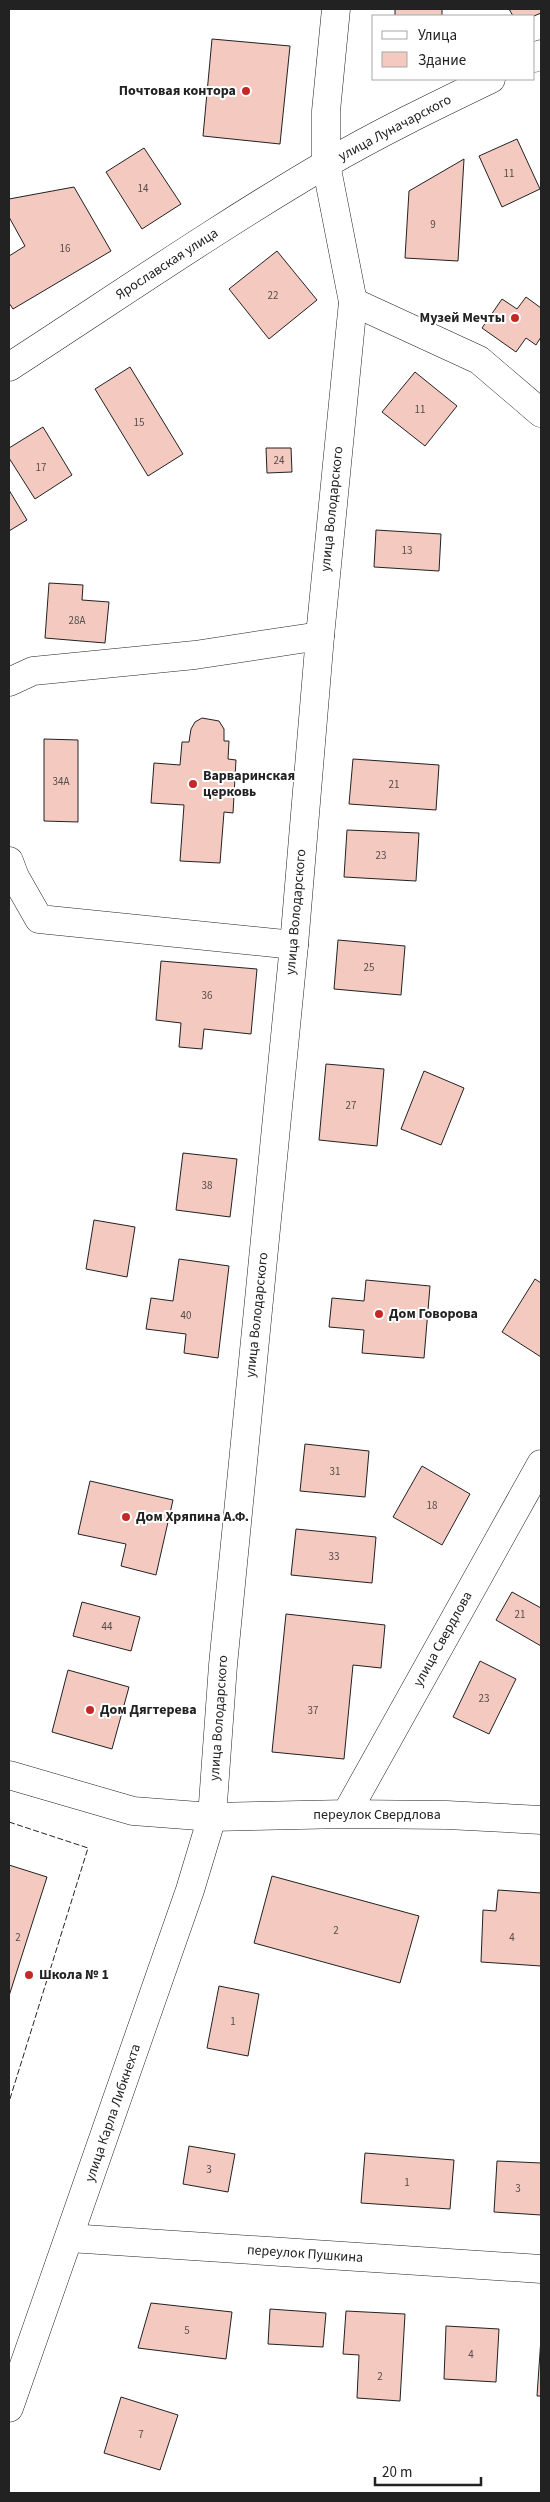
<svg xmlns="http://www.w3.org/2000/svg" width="550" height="2502" font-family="'Source Sans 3',sans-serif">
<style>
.building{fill:#f3c9c0;stroke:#222}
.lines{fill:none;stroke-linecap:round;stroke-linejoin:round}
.minor-casing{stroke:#222;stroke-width:29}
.major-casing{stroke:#222;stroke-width:29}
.minor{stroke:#fff;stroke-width:28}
.major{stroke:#fff;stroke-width:28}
.fence{stroke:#222;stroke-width:1;stroke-dasharray:6 2.5;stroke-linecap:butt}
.poi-dot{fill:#c62828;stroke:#fff;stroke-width:2}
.labels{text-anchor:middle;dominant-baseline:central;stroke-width:4;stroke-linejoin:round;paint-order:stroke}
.number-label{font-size:11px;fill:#564c4a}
.poi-label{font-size:14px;font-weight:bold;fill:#222;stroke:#fff;text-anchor:start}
.street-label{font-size:14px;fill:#222;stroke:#fff}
</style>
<rect width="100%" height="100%" fill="#fff"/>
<path class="building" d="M395,9H442V16H395Z
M509,9H541V13L534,16H513Z
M212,39L290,46L280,144L203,136Z
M517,139L540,189L502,207L479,156Z
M144,148L181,204L142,229L106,172Z
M464,159L458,261L405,258L409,191Z
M74,187L111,251L13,309L9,303V256L25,246L9,217V199Z
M277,251L317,300L269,339L229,289Z
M526,297L541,308V337L536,345L526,338L516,352L482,328L502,299L517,309Z
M130,367L183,454L148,476L95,389Z
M415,372L457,406L425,446L382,412Z
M43,427L72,475L35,499L9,458V448Z
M266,448H291L292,472L267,473Z
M9,490L27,520L9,531Z
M376,530L441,534L439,571L374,567Z
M49,583L83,585L82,600L109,602L105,643L45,638Z
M202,718L219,721L224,729V741H229L228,759L236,760L233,813L224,812L220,863L180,861L184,805L151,803L154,763L180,765L182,742H189L191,729L195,722Z
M44,739L78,740V822L44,821Z
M353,759L439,765L436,810L349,804Z
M347,830L419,833L416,881L344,877Z
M338,940L405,946L401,995L334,989Z
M161,961L257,969L251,1034L204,1029L202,1049L179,1047L181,1023L156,1020Z
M326,1064L384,1069L377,1146L319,1140Z
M424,1071L464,1088L441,1145L401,1129Z
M183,1153L237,1159L230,1217L176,1210Z
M94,1220L135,1227L127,1277L86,1269Z
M179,1259L229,1266L218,1358L184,1353L186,1334L146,1329L151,1298L173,1301Z
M535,1279L541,1283V1357L502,1332Z
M366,1280L430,1286L424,1358L362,1353L364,1330L329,1327L332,1298L364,1301Z
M305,1444L369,1451L365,1497L300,1491Z
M422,1466L470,1494L442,1545L393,1517Z
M90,1481L173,1500L156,1575L121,1566L126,1544L78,1534Z
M296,1529L376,1537L372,1583L291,1575Z
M512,1592L541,1608V1646L496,1620Z
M82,1602L140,1617L131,1651L73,1636Z
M286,1614L385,1625L381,1668L353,1665L344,1759L272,1752Z
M480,1661L516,1679L489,1734L453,1717Z
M68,1670L129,1687L112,1749L52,1732Z
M9,1865L47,1877L9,1996Z
M272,1876L419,1916L400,1983L254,1943Z
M498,1890L541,1893V1966L481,1962L483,1910L496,1911Z
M219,1986L259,1994L248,2056L207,2048Z
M189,2146L235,2154L228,2192L183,2184Z
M365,2153L454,2160L450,2209L361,2203Z
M497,2161L541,2163V2215L494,2212Z
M151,2303L232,2312L226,2359L138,2348Z
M270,2309L326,2313L323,2347L268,2344Z
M346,2311L405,2314L400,2401L357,2398L359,2355L343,2354Z
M446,2326L499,2329L496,2382L444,2379Z
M541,2338V2396H537Z
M121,2397L178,2415L160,2470L104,2453Z"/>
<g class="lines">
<defs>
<path id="minor" d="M534,58L541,54
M353,302L479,360L541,413
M9,367C114,299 217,228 326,164C379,133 435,106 491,79
M9,682L33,671L195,655L320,636
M9,861L15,877L39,919L294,945
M9,1775L133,1811L212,1817L346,1814L447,1815L541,1820
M346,1814L541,1464
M69,2238L541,2269"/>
<path id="major" d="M9,2408L190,1890L212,1817L223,1665L294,945L320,636L353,302L326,164V111L336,9"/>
</defs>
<use href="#minor" class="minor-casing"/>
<use href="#major" class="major-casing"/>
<use href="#minor" class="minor"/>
<use href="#major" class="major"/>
<path class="fence" d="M9,1822L88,1848L9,2102"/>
</g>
<g class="poi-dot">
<circle cx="246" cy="91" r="5"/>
<circle cx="515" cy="318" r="5"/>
<circle cx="193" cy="784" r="5"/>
<circle cx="379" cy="1314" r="5"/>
<circle cx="126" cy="1517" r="5"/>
<circle cx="90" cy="1710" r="5"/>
<circle cx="29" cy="1975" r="5"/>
</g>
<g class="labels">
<g class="number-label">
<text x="509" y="173">11</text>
<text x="143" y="188">14</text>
<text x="433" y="224">9</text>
<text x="65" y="248">16</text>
<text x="273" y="295">22</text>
<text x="420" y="409">11</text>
<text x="139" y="422">15</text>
<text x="279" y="460">24</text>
<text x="41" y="467">17</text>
<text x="407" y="550">13</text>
<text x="77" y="620">28А</text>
<text x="61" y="781">34А</text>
<text x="394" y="784">21</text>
<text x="381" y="855">23</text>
<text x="369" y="967">25</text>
<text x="207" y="995">36</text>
<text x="351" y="1105">27</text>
<text x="207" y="1185">38</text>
<text x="186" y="1315">40</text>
<text x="335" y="1471">31</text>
<text x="432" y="1505">18</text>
<text x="334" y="1556">33</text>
<text x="520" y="1614">21</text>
<text x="107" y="1626">44</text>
<text x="484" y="1698">23</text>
<text x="313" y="1710">37</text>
<text x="336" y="1930">2</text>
<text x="18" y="1937">2</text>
<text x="512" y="1937">4</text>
<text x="233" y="2021">1</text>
<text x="209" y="2169">3</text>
<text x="407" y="2182">1</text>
<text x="518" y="2188">3</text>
<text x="187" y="2330">5</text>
<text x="471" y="2354">4</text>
<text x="380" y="2376">2</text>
<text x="141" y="2434">7</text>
</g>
<g class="poi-label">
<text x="236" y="91" text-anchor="end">Почтовая контора</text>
<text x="505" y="318" text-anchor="end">Музей Мечты</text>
<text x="203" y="776">Варваринская<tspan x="203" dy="16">церковь</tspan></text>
<text x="389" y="1314">Дом Говорова</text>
<text x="136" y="1517">Дом Хряпина А.Ф.</text>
<text x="100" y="1710">Дом Дягтерева</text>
<text x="39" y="1975">Школа № 1</text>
</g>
<g class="street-label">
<text transform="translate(395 128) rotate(-28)">улица Луначарского</text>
<text transform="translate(167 264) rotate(-33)">Ярославская улица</text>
<text transform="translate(332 509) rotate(-84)">улица Володарского</text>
<text transform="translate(296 912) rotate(-85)">улица Володарского</text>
<text transform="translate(257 1315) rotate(-84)">улица Володарского</text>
<text transform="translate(443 1639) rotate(-61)">улица Свердлова</text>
<text transform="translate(219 1718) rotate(-86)">улица Володарского</text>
<text x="377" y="1815">переулок Свердлова</text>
<text transform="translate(113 2113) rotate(-71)">улица Карла Либкнехта</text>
<text transform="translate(305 2254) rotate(4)">переулок Пушкина</text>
</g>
</g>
<rect width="550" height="2502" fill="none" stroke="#222222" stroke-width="20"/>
<rect x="372" y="15" width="162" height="65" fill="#ffffff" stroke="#a7a7a7"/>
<rect x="382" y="31" width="25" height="8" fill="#ffffff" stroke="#a7a7a7"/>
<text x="418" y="40" font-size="15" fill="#222222">Улица</text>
<rect x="382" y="52" width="25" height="15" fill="#f3c9c0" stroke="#a7a7a7"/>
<text x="418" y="65" font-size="15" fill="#222222">Здание</text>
<path d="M375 2477v8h106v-8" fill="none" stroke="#222222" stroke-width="2.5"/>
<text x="382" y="2477" font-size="15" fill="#222222" stroke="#ffffff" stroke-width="4" paint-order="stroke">20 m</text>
</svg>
